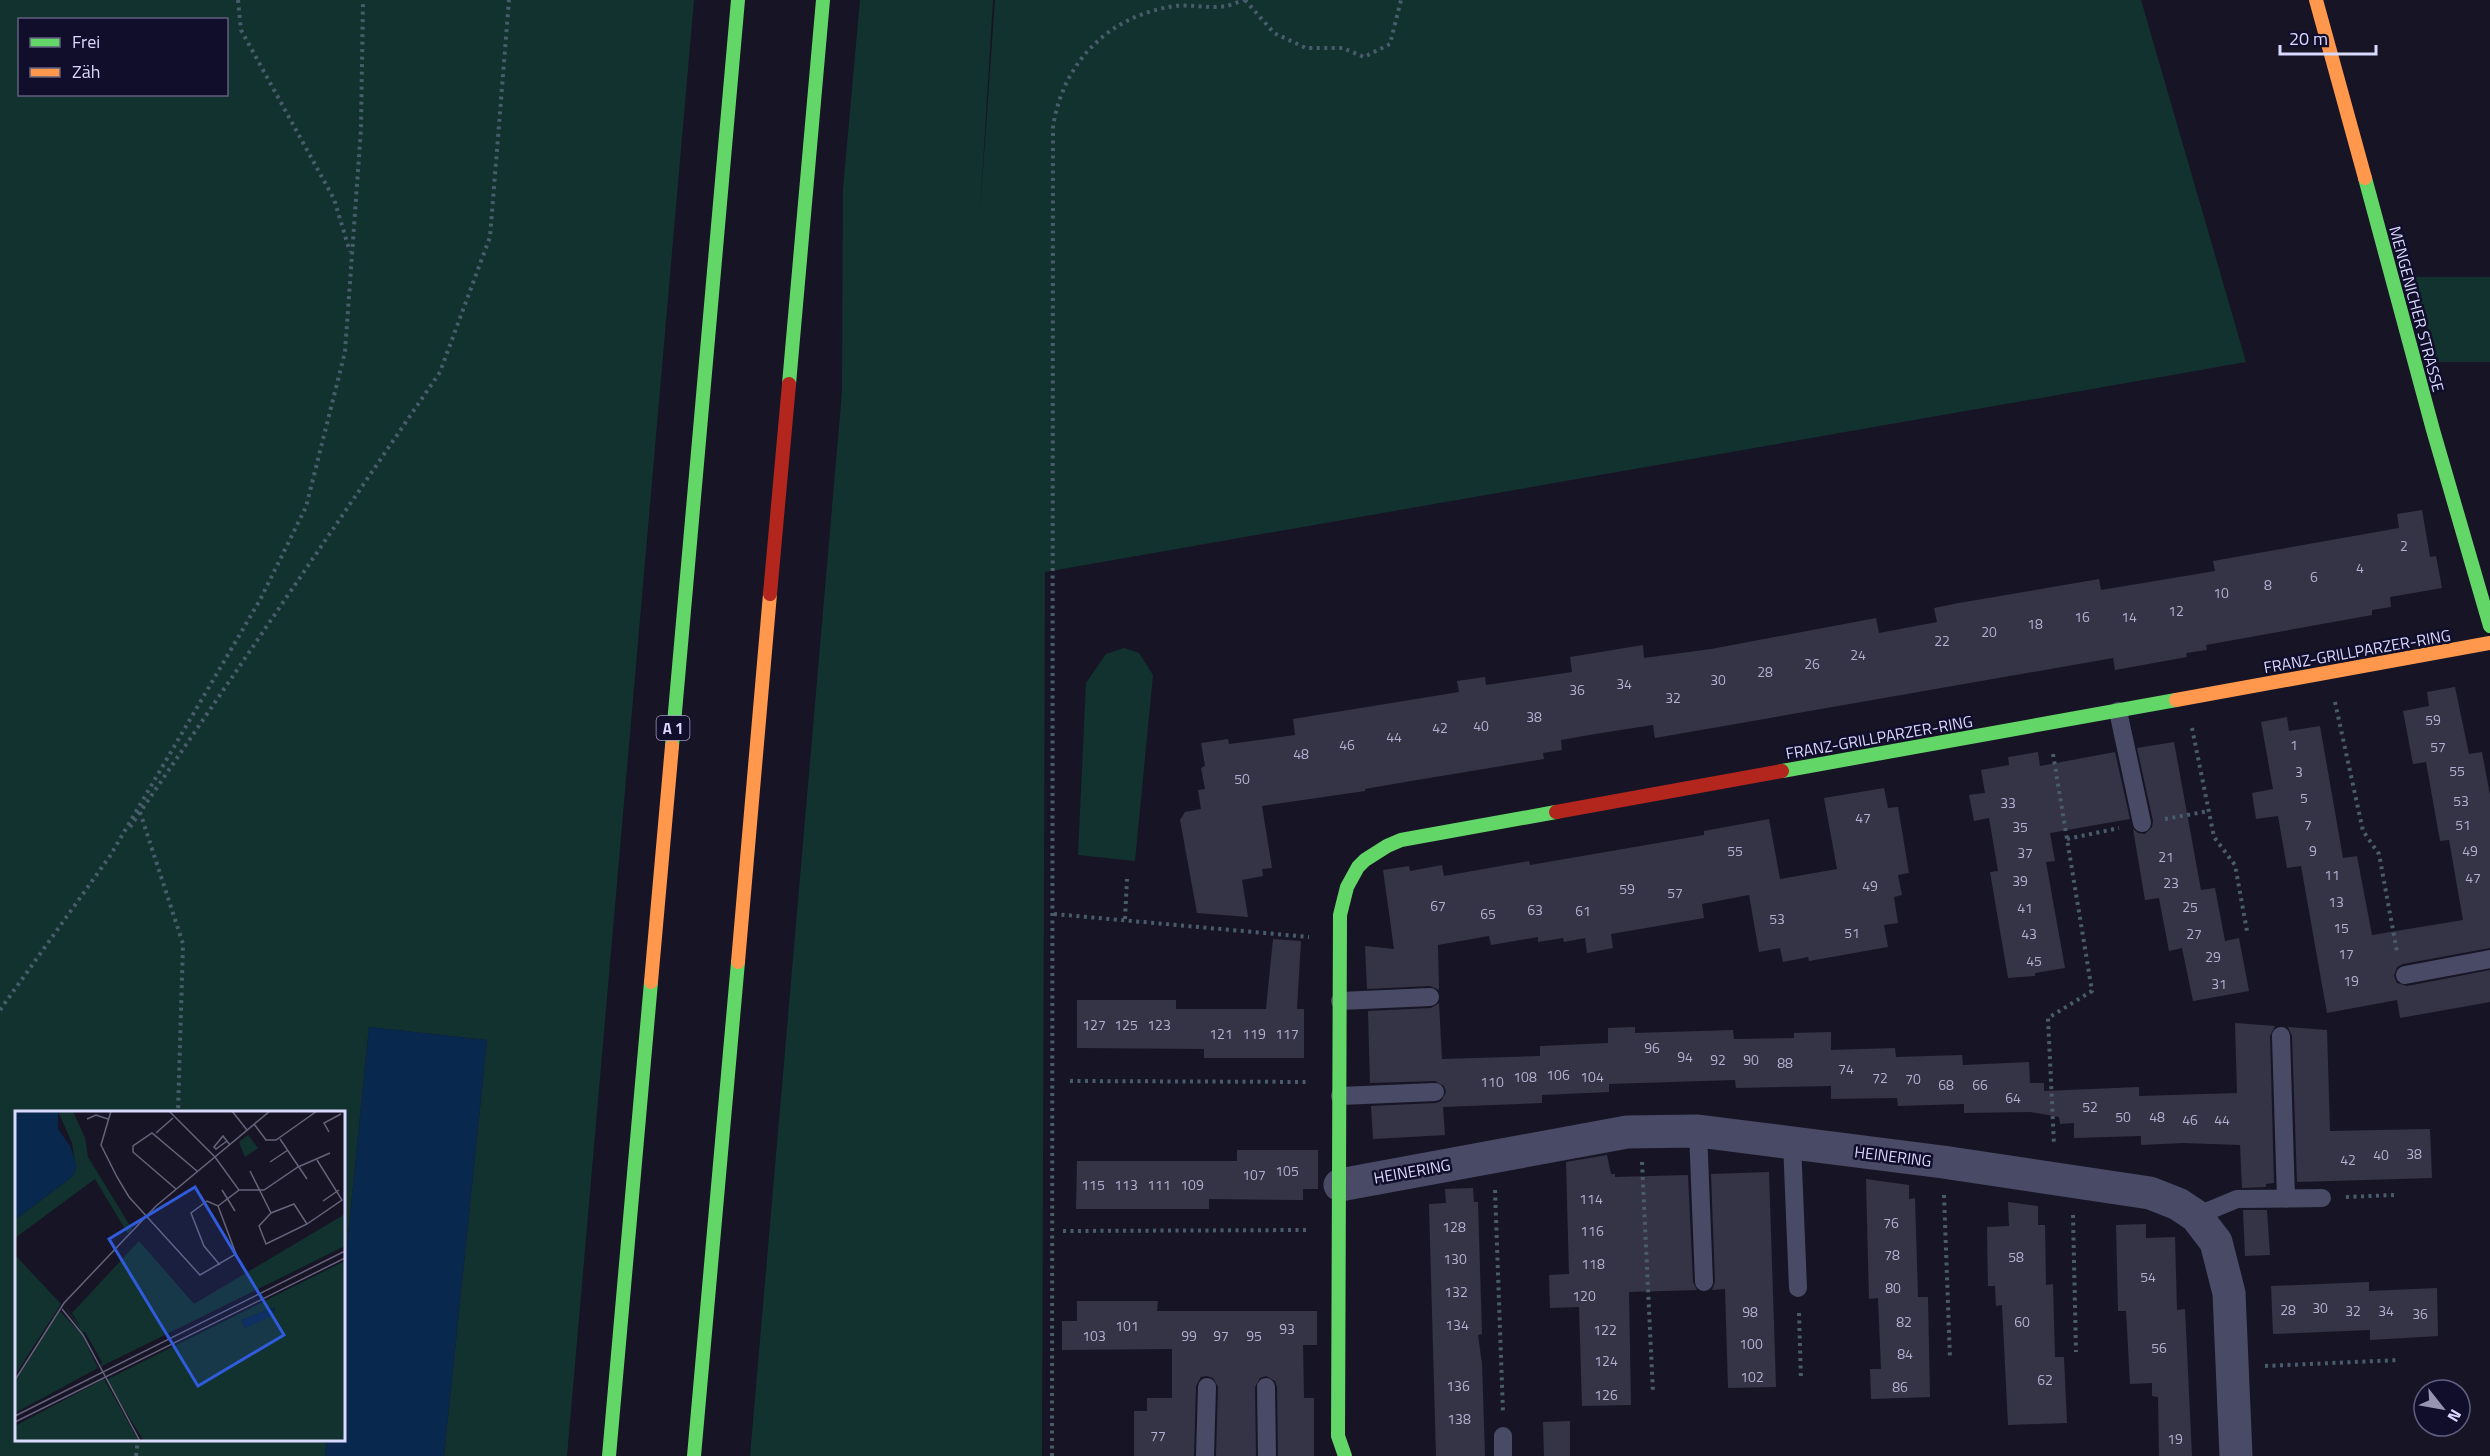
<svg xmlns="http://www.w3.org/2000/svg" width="2490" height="1456" font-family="'Titillium Web',sans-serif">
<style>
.green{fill:#12322f;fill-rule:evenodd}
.water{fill:#09284d}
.building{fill:#353346}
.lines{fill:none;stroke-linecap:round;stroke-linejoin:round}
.path{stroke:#485c6c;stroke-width:4;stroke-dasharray:3 4.5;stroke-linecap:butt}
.lane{stroke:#494b66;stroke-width:18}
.street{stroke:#494b66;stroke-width:33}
.fast{stroke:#63d668;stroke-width:14}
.slow{stroke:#ff974d;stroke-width:14}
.jam{stroke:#b3261e;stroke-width:14}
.labels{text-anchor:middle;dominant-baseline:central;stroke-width:5;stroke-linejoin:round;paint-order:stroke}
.number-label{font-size:14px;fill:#b1b0d1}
.shield{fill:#110e2c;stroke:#9e9cc0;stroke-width:1.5}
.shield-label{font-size:15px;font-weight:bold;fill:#dad9ff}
.street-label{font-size:16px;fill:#dad9ff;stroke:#110e2c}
.inset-road{fill:none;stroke:#65637c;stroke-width:1.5}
.view{fill:#305cdc;fill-opacity:0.15;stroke:#305cdc;stroke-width:3}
.inset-edge{fill:none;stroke:#dad9ff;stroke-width:3}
</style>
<rect width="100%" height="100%" fill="#171525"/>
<path class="green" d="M0,0H694L567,1456H444L487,1040L369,1027L344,1276V1112H16V1440H327L325,1456H0ZM20,20H226V94H20Z
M860,0H993L980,212L995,0H2141L2246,362L1045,572L1042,1456H750L842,392L843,189Z
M2414,277H2490V362H2436Z
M1124,648L1139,653L1153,675L1135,861L1078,855L1086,683L1106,654Z"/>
<path class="water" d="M369,1027L487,1040L444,1456H325L327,1440H344V1276Z"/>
<path class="building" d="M2422,510L2430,557L2436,556L2442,588L2390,597L2391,607L2372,610V615L2206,645L2207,650L2186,653L2187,657L2115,670L2113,658L1655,738L1653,725L1595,734L1561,740L1562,750L1543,753L1544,759L1411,781L1365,789V791L1262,806L1272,868L1262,869L1263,876L1242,880L1248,917L1197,913L1180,820L1185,812L1201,809L1198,790L1205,789L1201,768L1205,766L1201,743L1228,739L1229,744L1295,735L1293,719L1459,692L1457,681L1485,677L1486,685L1572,672L1570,657L1643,645L1644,658L1711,649L1876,618L1879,633L1937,622L1934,608L1959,603L2099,579L2101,590L2215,571L2213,561L2399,528L2397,514Z
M2455,687L2469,754L2482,752L2490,795V948L2403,964L2397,967L2394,976L2397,983L2407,986L2490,970V1002L2400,1018L2397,1000L2327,1013L2301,866L2287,868L2278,816L2256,819L2252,793L2273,789L2261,722L2287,717L2289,731L2320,726L2343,858L2357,856L2372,935L2463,920L2449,840L2440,841L2426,762L2413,764L2403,711L2429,706L2427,692Z
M2174,742L2201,890L2215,888L2225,941L2239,938L2249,991L2193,1001L2182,948L2169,951L2159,898L2145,900L2133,829L2138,833L2145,834L2152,827L2153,821L2137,748Z
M2038,752L2040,766L2115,752L2130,819L2050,833L2055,861L2046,862L2065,968L2035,973V976L2008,978L1990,872L1998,871L1989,818L1974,821L1969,795L1985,793L1981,770L2009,765L2008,757Z
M1884,788L1888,808L1898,807L1909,873L1898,875L1902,895L1894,897L1898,923L1884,925L1888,947L1809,961L1808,957L1783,962L1780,948L1759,952L1749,895L1702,904L1704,918L1611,934L1613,948L1587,953L1585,938L1564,942L1563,938L1538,942V937L1491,945L1489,936L1438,945L1439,990L1430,986L1367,989L1365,946L1394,949L1383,870L1409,866L1410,871L1442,865L1444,876L1529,861L1530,865L1704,835V831L1769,819L1780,879L1837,869L1824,798Z
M1273,939L1301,941L1297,1009H1304V1058H1204V1049L1077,1048V1000H1176V1009H1266Z
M1439,1003L1442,1059L1540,1056V1046L1608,1043V1028L1635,1027V1033L1733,1030L1734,1039L1794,1038V1033L1831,1032V1050L1895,1048L1896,1057L1962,1055L1963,1065L2029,1062L2030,1083H2044V1091L2139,1087V1096L2237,1093L2235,1023L2275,1026L2270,1036L2274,1183L2266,1184V1187L2242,1188L2240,1145L2183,1143L2141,1145V1136L2074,1138V1123L2060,1124L2059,1117L2030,1112L1964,1113V1104L1898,1106L1897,1098L1831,1099V1086L1736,1088L1735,1080L1609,1084V1092L1542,1095V1103L1443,1107L1445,1135L1373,1139L1371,1106L1436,1103L1441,1101L1446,1092L1444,1086L1435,1081L1370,1083L1368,1011L1431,1008Z
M2288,1027L2327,1030L2330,1131L2430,1129L2432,1178L2297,1182L2292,1036Z
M1237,1150H1318V1189H1303V1200L1209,1199V1209H1076L1077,1161H1237Z
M1607,1155L1611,1174H1615V1177L1688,1175L1693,1282L1697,1290L1629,1292L1631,1405L1582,1406L1579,1307L1550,1308L1549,1275L1569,1274L1566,1162Z
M1769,1172L1776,1387L1728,1388L1725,1289L1712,1290L1715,1282L1711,1174Z
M1866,1179L1909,1185V1199L1915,1198L1918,1297H1928L1930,1397L1871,1399L1870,1369H1881L1878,1298L1869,1299Z
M1473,1188L1474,1202H1478L1482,1334L1478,1335L1482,1364L1485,1456H1436L1429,1204L1446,1203L1445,1189Z
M2008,1202L2038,1206V1225H2045L2046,1285L2053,1284L2055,1357H2064L2067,1423L2008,1425L2002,1305L1996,1306L1995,1286H1988L1987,1227L2009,1226Z
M2243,1210H2267L2270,1255L2245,1256Z
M2146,1224V1238L2175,1237L2177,1310L2185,1309L2192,1456H2159L2158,1397L2152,1396V1383L2130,1384L2126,1311H2118L2116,1225Z
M2369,1282V1291L2437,1288L2438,1336L2370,1340V1330L2273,1334L2271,1286Z
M1077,1301H1158L1157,1311H1317V1345H1303L1304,1398H1314V1456H1278L1277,1387L1275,1381L1266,1376L1260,1378L1255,1387L1256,1456H1216L1218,1387L1213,1378L1207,1376L1201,1377L1196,1386L1194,1456H1134V1411H1147V1398H1172V1349L1062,1350V1321H1077Z
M1570,1421V1456H1544L1543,1422Z"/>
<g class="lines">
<path class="path" d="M238,0L241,30L334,199L350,252
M1245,0L1274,33L1306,48H1343L1364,57L1390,44L1401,0
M2335,702L2363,831L2379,854L2397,952
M2192,728L2214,837L2235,865L2247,931
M2053,754L2092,991L2048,1018L2054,1145
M140,812L183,944L178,1112
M2165,819L2209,811
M130,827L440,372L490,237L509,0
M2067,839L2119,828
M1054,914L1309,937
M1125,919L1127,879
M0,1010L110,856L260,600L306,507L345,352L361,129L363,0
M1070,1081L1309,1082
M1642,1162L1653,1393
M1495,1190L1503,1413
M1944,1195L1950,1359
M2346,1197L2394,1195
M2073,1215L2076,1352
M1063,1231L1306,1230
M1799,1313L1801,1380
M2265,1366L2399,1360
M136,1456L138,1440
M1052,1456L1053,127C1063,61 1110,15 1175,6C1192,4 1210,9 1226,6C1232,5 1238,2 1244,0"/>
<path class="lane" d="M2118,711L2142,823
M2405,975L2490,959
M1340,1001L1430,997
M2281,1036L2286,1199
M1340,1096L1435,1092
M1698,1131L1704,1282
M1792,1143L1798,1288
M2196,1216L2237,1199L2322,1198
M1266,1387L1267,1456
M1205,1456L1207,1387
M1503,1456V1436"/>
<path class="street" d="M1340,1185L1627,1132L1698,1131L1943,1162L2150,1193L2178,1204L2196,1216L2216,1242L2229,1293L2236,1456"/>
<path class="fast" d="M2365,178L2433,430L2490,626
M789,384L823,0
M672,746L738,0
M1782,771L2176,700
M609,1456L651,982
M694,1456L738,962
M1345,1456L1338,1436L1340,915L1347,887L1358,867L1365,860L1387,846L1401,840L1556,812"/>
<path class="slow" d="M2316,0L2365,178
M2176,700L2490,643
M738,962L770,594
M651,982L672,746"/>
<path class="jam" d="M770,594L789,384
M1556,812L1782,771"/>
</g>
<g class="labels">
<g class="number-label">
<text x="2404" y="545">2</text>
<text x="2360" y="567">4</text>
<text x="2314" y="576">6</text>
<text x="2268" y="584">8</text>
<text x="2221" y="592">10</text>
<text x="2176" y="610">12</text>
<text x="2082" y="616">16</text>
<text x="2129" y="616">14</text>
<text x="2035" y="623">18</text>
<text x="1989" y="631">20</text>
<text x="1942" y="640">22</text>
<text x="1858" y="654">24</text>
<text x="1812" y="663">26</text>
<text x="1765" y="671">28</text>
<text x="1718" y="679">30</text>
<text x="1624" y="683">34</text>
<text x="1577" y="689">36</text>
<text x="1673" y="697">32</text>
<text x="1534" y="716">38</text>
<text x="2433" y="719">59</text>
<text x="1481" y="725">40</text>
<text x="1440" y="727">42</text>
<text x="1394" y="736">44</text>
<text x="1347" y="744">46</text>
<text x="2294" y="744">1</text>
<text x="2438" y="746">57</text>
<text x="1301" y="753">48</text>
<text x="2457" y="770">55</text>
<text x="2299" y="771">3</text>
<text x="1242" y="778">50</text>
<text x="2304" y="797">5</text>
<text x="2461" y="800">53</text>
<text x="2008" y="802">33</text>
<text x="1863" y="817">47</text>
<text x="2308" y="824">7</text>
<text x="2463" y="824">51</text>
<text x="2020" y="826">35</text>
<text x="1735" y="850">55</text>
<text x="2313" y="850">9</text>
<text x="2470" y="850">49</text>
<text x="2025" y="852">37</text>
<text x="2166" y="856">21</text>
<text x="2332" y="874">11</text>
<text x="2473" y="877">47</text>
<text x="2020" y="880">39</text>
<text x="2171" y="882">23</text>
<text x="1870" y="885">49</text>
<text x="1627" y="888">59</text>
<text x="1675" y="892">57</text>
<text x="2336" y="901">13</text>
<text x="1438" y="905">67</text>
<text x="2190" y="906">25</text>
<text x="2025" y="907">41</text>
<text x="1535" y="909">63</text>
<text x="1583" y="910">61</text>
<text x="1488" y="913">65</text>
<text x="1777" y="918">53</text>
<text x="2341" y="927">15</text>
<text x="1852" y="932">51</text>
<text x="2029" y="933">43</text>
<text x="2194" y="933">27</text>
<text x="2346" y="953">17</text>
<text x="2213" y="956">29</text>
<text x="2034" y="960">45</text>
<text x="2351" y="980">19</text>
<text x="2219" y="983">31</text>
<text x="1094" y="1024">127</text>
<text x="1126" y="1024">125</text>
<text x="1159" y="1024">123</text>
<text x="1221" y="1033">121</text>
<text x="1254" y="1033">119</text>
<text x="1287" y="1033">117</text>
<text x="1652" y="1047">96</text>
<text x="1685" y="1056">94</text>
<text x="1718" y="1059">92</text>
<text x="1751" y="1059">90</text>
<text x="1785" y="1062">88</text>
<text x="1846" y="1068">74</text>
<text x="1558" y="1074">106</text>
<text x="1525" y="1076">108</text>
<text x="1592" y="1076">104</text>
<text x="1880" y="1077">72</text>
<text x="1913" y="1078">70</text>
<text x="1492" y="1081">110</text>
<text x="1946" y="1084">68</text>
<text x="1980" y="1084">66</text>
<text x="2013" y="1097">64</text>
<text x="2090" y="1106">52</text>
<text x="2123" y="1116">50</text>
<text x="2157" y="1116">48</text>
<text x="2190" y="1119">46</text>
<text x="2222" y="1119">44</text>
<text x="2414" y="1153">38</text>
<text x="2381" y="1154">40</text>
<text x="2348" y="1159">42</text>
<text x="1287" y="1170">105</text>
<text x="1254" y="1174">107</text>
<text x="1093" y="1184">115</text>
<text x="1126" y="1184">113</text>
<text x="1159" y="1184">111</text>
<text x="1192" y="1184">109</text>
<text x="1591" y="1198">114</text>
<text x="1891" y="1222">76</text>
<text x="1454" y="1226">128</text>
<text x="1592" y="1230">116</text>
<text x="1892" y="1254">78</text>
<text x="2016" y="1256">58</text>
<text x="1455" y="1258">130</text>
<text x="1593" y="1263">118</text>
<text x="2148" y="1276">54</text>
<text x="1893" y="1287">80</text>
<text x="1456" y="1291">132</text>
<text x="1584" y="1295">120</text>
<text x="2320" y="1307">30</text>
<text x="2288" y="1309">28</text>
<text x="2353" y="1310">32</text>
<text x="2386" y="1310">34</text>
<text x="1750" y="1311">98</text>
<text x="2420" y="1313">36</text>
<text x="1904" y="1321">82</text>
<text x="2022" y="1321">60</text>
<text x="1457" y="1324">134</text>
<text x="1127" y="1325">101</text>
<text x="1287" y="1328">93</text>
<text x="1605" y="1329">122</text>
<text x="1094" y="1335">103</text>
<text x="1189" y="1335">99</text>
<text x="1221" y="1335">97</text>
<text x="1254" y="1335">95</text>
<text x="1751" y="1343">100</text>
<text x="2159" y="1347">56</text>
<text x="1905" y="1353">84</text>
<text x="1606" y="1360">124</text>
<text x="1752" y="1376">102</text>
<text x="2045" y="1379">62</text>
<text x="1458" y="1385">136</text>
<text x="1900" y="1386">86</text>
<text x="1606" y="1394">126</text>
<text x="1459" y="1418">138</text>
<text x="1158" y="1435">77</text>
<text x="2175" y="1438">19</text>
</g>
<rect class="shield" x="656.5" y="716" width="33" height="24" rx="4.5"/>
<g class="shield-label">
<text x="673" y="728">A 1</text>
</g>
<g class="street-label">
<text transform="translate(2417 309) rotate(75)">MENGENICHER STRASSE</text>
<text transform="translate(2357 651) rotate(-10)">FRANZ-GRILLPARZER-RING</text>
<text transform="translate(1879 737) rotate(-10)">FRANZ-GRILLPARZER-RING</text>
<text transform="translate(1893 1156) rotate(7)">HEINERING</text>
<text transform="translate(1412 1171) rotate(-10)">HEINERING</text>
</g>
</g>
<g transform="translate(15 1111)">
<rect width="330" height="330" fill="#171525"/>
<path d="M43,0H58L70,27L73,46L117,118L113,123L80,68L0,127V109L58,65L61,58L57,32ZM233,24L243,37L230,46L224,31ZM330,103V135L85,256L87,251L70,221H67L49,195L66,216L57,202L124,130L179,193ZM0,144L46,193L0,264ZM330,150V330H129L91,269ZM259,196L260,199L230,217L227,209ZM45,200L67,224L83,257L0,302V271ZM89,268L124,330H0V315Z" fill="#12322f" fill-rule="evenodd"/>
<path d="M0,0H43V18L55,35L62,55L58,65L0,109ZM259,196L258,204L230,217L227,209Z" fill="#09284d"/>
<path class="inset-road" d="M96,0L86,34L102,66L114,86L185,164L221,143L203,95M154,0L200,46L224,79L203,95L192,90L176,102L189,135L205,154M217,0L232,19M72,8L81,4L93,8M239,13L251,29H261L302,0M314,21L309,12L326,3M141,22L158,7M265,28L292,68M212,30L201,38L199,36L208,25L215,34M255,51L273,39M235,60L256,102M161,78L118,41V35L137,22L182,60M207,79L220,100M224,79H249L283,56L315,42M308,90L324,79M279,93L292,113L251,133L244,115L256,102ZM292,113L327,89L302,49M47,198L68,224L125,330M0,269L49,192L141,95L255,0M0,305L330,140M0,311L330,147"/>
<path class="view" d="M180,76L269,224L183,275L94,128Z"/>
<rect width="330" height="330" class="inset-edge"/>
</g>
<rect x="18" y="18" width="210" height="78" fill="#110e2c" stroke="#615f80" stroke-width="1.5"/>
<rect x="30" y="38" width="30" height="9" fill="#63d668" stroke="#615f80" stroke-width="1.5"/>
<text x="72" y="48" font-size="18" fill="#dad9ff">Frei</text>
<rect x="30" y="68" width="30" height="9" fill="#ff974d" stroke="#615f80" stroke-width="1.5"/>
<text x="72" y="78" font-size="18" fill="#dad9ff">Zäh</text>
<g transform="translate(2442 1408) rotate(121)"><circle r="28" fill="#110e2c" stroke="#615f80" stroke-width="1.5"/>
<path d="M0-4.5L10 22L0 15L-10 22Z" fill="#9694b3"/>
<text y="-9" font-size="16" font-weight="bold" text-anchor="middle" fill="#dad9ff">N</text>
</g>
<path d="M2280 45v9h96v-9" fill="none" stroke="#dad9ff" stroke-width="3"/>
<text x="2289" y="45" font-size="18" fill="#dad9ff" stroke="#110e2c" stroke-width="4.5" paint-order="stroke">20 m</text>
</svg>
